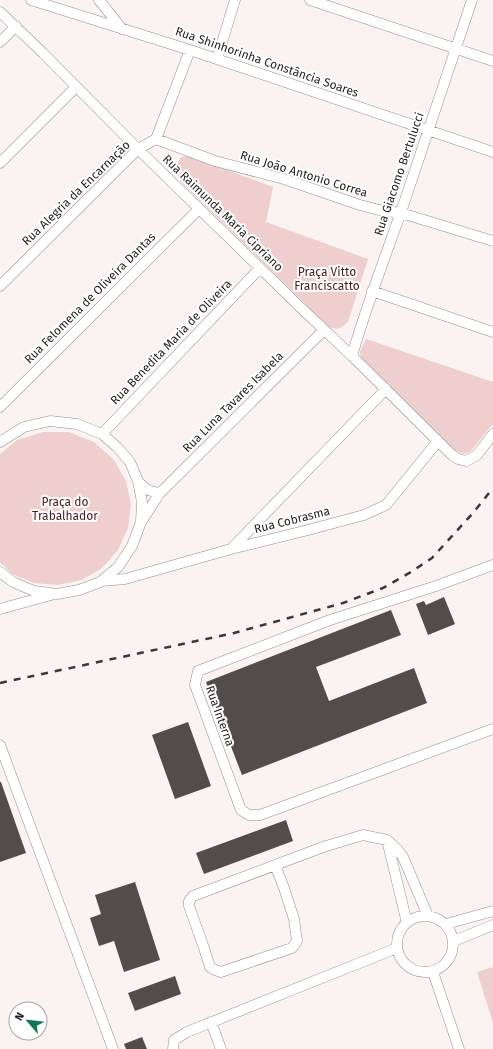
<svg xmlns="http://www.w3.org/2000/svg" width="493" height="1049" font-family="'Fira Sans',sans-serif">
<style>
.green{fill:#efcece}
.building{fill:#534c4c}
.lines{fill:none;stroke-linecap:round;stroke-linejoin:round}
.minor-casing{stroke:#968e8e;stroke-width:11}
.minor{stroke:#fff;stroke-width:10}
.rail{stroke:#3c3838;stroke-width:2.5;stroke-dasharray:7 7;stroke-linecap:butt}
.labels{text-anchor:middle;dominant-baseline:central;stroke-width:4;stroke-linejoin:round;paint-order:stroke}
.street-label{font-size:12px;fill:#211e1e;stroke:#fff}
.park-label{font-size:12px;fill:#4c1b1f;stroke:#fff}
</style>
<rect width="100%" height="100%" fill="#fbf2f2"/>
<path class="green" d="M189,156L273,187L266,222L368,259L348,322C340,329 338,330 329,327L181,182C175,172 175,167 181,157Z
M366,339L493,382V424L471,451L464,454L455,451L361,359L360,351Z
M43,432H69L94,442L114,460L126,481L131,504L128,528L118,550L102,568L82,580L58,585L34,583L12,574L0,562V454L17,440Z
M493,967V1023L477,972Z"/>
<path class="building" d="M444,597L455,624L428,635L416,604L424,601L426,605Z
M391,610L401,635L316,667L329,701L414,668L427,703L242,775L206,682Z
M188,722L211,786L175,799L152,735Z
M0,782H1L26,853L0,862Z
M286,820L293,841L204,874L196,853Z
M135,882L160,960L124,972L114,941L99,946L90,918L101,914L95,895Z
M175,976L181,994L135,1011L128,993Z
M142,1037L147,1049H126L124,1044Z"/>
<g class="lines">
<defs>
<path id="minor" d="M31,0L190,50L493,152
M99,0L122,29
M310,0L493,61
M0,12L43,53L138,149L300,307L352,356L452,455L458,459L466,461L477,455L493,434
M0,42L16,26
M217,59L235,0
M156,139L215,161L284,179L360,205L379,210L401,213L493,241
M0,163L76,87
M0,286L138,149L156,139L190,50
M372,291L493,332
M352,356C366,307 384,260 401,212C425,142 448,71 472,0
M0,407L199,209
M102,434L260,268
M0,442L24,427L50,421L77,424L102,434L117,447L130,462L138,481L142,502L141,522L132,546L118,567L100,582L79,590L57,594L34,591L13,582L0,572
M138,481C145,490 149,491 160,493
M141,522L160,493L324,330
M232,548L386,389
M493,565L436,586L330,620L198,671L195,685L241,810L249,815H260L493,729
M101,581L125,579L231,549L308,530L364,515L386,505L438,441
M0,609L51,595
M0,745L113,1049
M387,840L407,923
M275,865L284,888L294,919L297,941L292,948L221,972L215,970L210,967L204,948L189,906V901L193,896L323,847L363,835L387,840L397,849L403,857L428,916
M397 944a28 28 0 1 1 56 0a28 28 0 1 1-56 0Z
M446,924L493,911
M454,941L493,925
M433,972L459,1049
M211,1022L221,1049
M173,1049L174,1040L187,1032L397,948"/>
</defs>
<use href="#minor" class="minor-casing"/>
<use href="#minor" class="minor"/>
<path class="rail" d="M0,683L234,633L343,603L383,588L411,572L432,558L473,513L493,488"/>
</g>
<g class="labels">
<g class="street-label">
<text transform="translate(267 62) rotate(19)">Rua Shinhorinha Constância Soares</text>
<text transform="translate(304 174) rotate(17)">Rua João Antonio Correa</text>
<text transform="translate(399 174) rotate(-71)">Rua Giacomo Bertulucci</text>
<text transform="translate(76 193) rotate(-44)">Rua Alegria da Encarnação</text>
<text transform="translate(223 213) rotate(44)">Rua Raimunda Maria Cipriano</text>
<text transform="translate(90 298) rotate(-45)">Rua Felomena de Oliveira Dantas</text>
<text transform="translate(171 342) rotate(-46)">Rua Benedita Maria de Oliveira</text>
<text transform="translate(233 402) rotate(-45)">Rua Luna Tavares Isabela</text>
<text transform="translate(292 520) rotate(-14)">Rua Cobrasma</text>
<text transform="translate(220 716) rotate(70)">Rua Interna</text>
</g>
<g class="park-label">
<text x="327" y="272">Praça Vitto<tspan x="327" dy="14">Franciscatto</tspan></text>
<text x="65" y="502">Praça do<tspan x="65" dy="14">Trabalhador</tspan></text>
</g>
</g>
<g transform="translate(28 1021) rotate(298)"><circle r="19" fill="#ffffff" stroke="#a6a5a5"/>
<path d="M0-3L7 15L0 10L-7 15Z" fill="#117750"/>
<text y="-6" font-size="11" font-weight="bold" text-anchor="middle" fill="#211e1e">N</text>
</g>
</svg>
